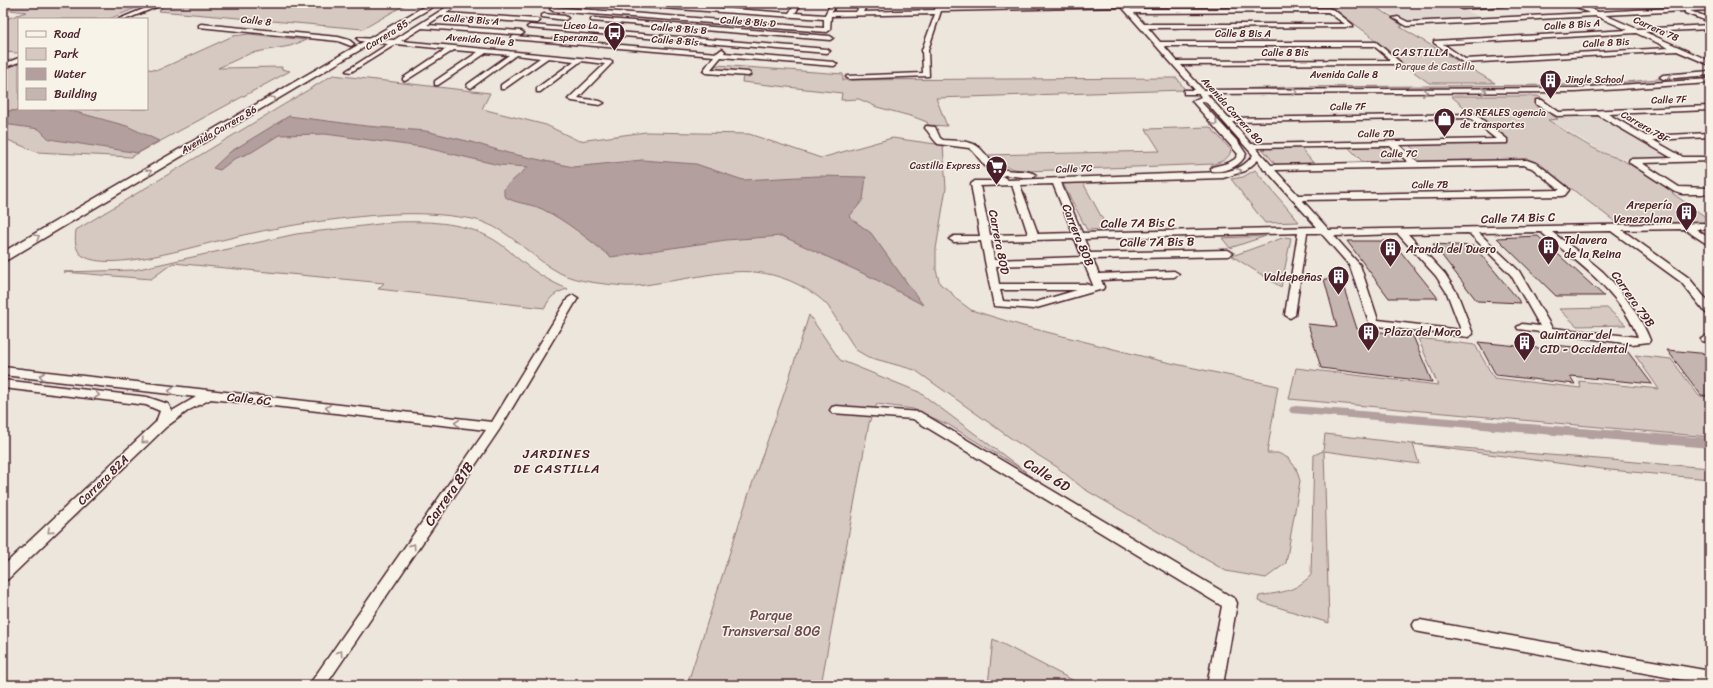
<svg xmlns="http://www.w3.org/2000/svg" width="1713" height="688" font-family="Sriracha,sans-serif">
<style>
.built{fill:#e0d7d0}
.green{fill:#d5c9c2;stroke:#907476}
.water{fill:#b39f9d;stroke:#896c6f}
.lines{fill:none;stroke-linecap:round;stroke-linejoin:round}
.canal{fill:#b39f9d;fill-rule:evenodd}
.building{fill:#c4b5b0;stroke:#4a1f2b}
.minor-casing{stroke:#4a1f2b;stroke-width:3}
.major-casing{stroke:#4a1f2b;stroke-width:3}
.minor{fill:#f7f3e8;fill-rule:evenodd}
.major{fill:#f7f3e8;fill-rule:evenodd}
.oneway{stroke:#a0898a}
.labels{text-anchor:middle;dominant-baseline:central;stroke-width:3;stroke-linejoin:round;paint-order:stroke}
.far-street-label{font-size:10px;fill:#4a1f2b;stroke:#f7f3e8}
.far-poi-label{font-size:10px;fill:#4a1f2b;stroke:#f7f3e8;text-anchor:end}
.far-park-label{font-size:10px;fill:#6d4a51;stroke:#f7f3e8}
.far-neighbourhood-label{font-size:11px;letter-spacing:1px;fill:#4a1f2b;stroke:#f7f3e8}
.poi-label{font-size:12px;fill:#4a1f2b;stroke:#f7f3e8;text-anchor:start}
.street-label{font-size:12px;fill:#4a1f2b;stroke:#f7f3e8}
.neighbourhood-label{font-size:13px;letter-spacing:1px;fill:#4a1f2b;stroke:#f7f3e8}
.near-street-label{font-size:14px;fill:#4a1f2b;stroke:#f7f3e8}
.near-park-label{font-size:14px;fill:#6d4a51;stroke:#f7f3e8}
</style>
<rect width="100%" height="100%" fill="#ece6dd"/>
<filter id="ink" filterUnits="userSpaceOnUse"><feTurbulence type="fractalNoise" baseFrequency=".025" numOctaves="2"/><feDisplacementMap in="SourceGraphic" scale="8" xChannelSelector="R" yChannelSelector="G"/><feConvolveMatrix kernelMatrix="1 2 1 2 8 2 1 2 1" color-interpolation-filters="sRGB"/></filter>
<g filter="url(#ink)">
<path class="built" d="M1373,3H1452L1483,19L1412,23L1403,17H1397Z
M1601,116L1669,157L1621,159L1611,157L1548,119Z"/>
<path class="green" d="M3,3H128L143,5L109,19H19V53L3,52V20L26,12L3,9Z
M171,3H408L363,29L159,11L162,7Z
M1134,3H1164L1169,9H1139Z
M1197,3H1223L1228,9H1201Z
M1241,3H1368L1394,18H1391L1403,26L1400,27L1495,83H1429L1403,64L1400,63L1377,43L1371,36L1334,9H1246Z
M249,34L306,40L290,46L251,53L218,68L282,67L281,69L290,71L131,157L37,152L3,138V70L19,63V109H147V69L158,70L233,36Z
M717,65L843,74V80L1177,78L1185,90L936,98L947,126L928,125L927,122L914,117L877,107L859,99L841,100L842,93L742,82L743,76L707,74Z
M1710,74V77L1655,84L1560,89L1206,90L1292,87L1569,85L1626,82Z
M333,75L490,93L482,109L546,125L579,141L646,132L749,134L821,158L892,138L943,145L946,188L936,249V270L940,284L951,292L955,298L971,310L1023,326L1157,360L1278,386L1267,453H1278L1288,458L1296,468L1300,481L1286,563L1266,578L1226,571L1084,489L1057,467L1012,439L915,370L868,357L856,350L828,306C820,297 810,291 799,285C752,261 714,275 664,282C651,284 637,287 624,286C606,284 576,282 560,273C533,259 513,233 483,222C475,219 467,218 459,217C407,209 353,217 301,224C276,228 251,233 226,239C194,246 110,273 83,256C74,251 75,238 76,230Z
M1451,96H1538L1547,102H1538L1537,105L1558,119L1548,120C1571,134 1595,153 1621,159L1674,191L1672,193L1710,220V222L1618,224L1572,189L1567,188L1533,161L1417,162L1416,160L1420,156L1409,145L1507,143Z
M1210,127L1231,150C1229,159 1223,161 1214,164L1027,171C1011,169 1000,166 987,155L1160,151L1146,129Z
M1382,145L1401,164H1365L1347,146Z
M1261,147H1300L1315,165H1276Z
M1255,170L1299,222L1265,223L1231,179L1243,177Z
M1082,181L1108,229L1087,230L1062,182Z
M396,222C432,221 468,222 499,243C507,248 513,255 521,261C535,272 550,282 568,289C556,292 549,297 545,308L378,289L384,283L173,263L151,279L64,272L134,270L296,234Z
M1266,236L1230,248L1222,238Z
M1285,237L1291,238L1281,287L1232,256Z
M1607,308L1626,325L1577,326L1559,309Z
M809,315L840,360L919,392L1026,472L949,425L913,409L877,404L869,423L821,685H687L750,490L785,391Z
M1418,338L1475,345L1494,378L1581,388L1579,381L1659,389L1635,355L1671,359L1699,396L1710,397V437L1289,399L1296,368L1438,385Z
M1325,434L1412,444L1710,468V479L1610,470L1413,444L1419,464L1324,451L1329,623L1258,601L1259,596C1281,592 1294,593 1311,575L1314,455L1323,451Z
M993,639L1082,685H988Z"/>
<path class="water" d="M65,109L127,126L159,141L138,153L49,139L39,129L3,124V111Z
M289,116L366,126L426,131L471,142L508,153L573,167L642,160L696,164L743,180L817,176L866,177L863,200L849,217L871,233L923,305L873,278L782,236L726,240L611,257C589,240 567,221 542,209C529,203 515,204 504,196V188L528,167L499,165L422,147L325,134L279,135L252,152L234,159L220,170L213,168L230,152Z"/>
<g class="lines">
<path class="canal" d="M1296,406L1710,438V448L1291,413L1289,410L1291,407Z"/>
</g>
<path class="building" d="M1538,236L1604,296H1556L1497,238Z
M1347,241H1392L1438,298H1389Z
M1433,244L1474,246L1521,303L1477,301Z
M1324,279H1341L1357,329L1413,336L1432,382L1321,368L1308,324L1337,327Z
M1478,342L1557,350L1553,345L1628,352L1652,384L1570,376L1575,384L1496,375Z
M1667,350L1710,354V396L1701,395Z"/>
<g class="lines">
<defs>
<path id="minor" d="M158,3H166L127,19H119Z
M453,3H460L446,13L537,19L540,21L537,23L441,16L427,25L521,31L524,33L521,35L422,28L401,41L612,61V63L578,98L600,101L604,103L600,105L572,101L568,99L605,64L581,61L540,92H537V88L574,61L548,58L504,89H501V85L540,58L516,55L471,88L467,86L468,84L509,55L486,53L438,85H435V81L478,52L454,50L405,81L403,80V78L446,49L396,44L351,72L346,71L388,44L360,41L357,39L358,38L394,40Z
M615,3H644L789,13L796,3H802L795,13L825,15L831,3H837L832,12H856L862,3H868L863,12L935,10L936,3H942V7L1125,3L1131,9L1328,8L1334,10L1353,25V27L1148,28L1160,42H1376L1400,62L1397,64L1181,65L1203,90L1575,88L1710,79V83L1575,92L1207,94L1228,118L1475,114L1507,139V143L1399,145L1418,162L1527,160L1538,164L1568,188L1569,190L1565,195L1562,196L1302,200L1329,230L1710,223V229H1696L1710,239V246L1684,229L1622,230L1689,278L1710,304V314L1706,313L1681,282L1611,231L1552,232C1569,245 1587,258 1603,272C1620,288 1642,319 1650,340L1649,342L1632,344L1518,329L1517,327L1522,324L1540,326L1511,275L1469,233L1408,234L1445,274L1457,293L1473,334L1468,337L1370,325L1350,266L1321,233H1307L1295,315L1290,318L1285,315L1298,233L1084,239L1090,253L1228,250L1233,253L1228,256L1092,259L1099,274L1174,271L1179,274L1174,277L1101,280L1104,287L1103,289L1033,309L994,306L981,241L954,242L949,239L954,236H980L971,184L975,181H995L993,175L997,172L985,166L973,151L969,148L938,144C932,139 930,133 925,128L926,126L935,127L940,138L943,140C953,141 969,140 977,146C988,154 990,165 1006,170C1015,172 1029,169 1036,175L1032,178L1005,175L1002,176L1008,180L1223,172C1235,170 1246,166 1253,155L1205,101L1201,102L1238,142L1246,154C1241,166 1225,173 1212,171L1211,169L1212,167L1228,163L1235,159L1238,154L1192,101L1201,97L1199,94H1184V90H1195L1122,7L941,11L928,50L929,76L849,79L846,77L847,76L923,73L922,50L935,14L831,16L830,30L827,32L553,11L550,9L553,7L824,28V19L618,5ZM1328,12L1345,24H1144L1134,13ZM1164,46H1374L1391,60L1177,61ZM1470,118L1496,139L1251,144L1232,122ZM1390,146L1408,162L1271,165L1256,148ZM1258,160L1264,170H1266L1317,227L1082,233L1061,183L1223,178L1245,171ZM1523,165L1532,168L1560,190L1298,195L1275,170ZM1053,184L1073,233L1038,234L1020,185ZM1012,185L1028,234L990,235L980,186ZM1541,232C1577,262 1620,291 1638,337L1552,328L1519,271L1479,233ZM1398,234L1436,276L1447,293L1461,330L1378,320L1360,265L1334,236ZM1075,239L1082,257L994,260L991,241ZM1084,263L1093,285L1091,286L1086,284H999L996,266ZM1000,290H1077L1033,303L1003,301Z
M1491,3H1517L1514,5L1462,9L1459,7L1462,5Z
M1569,3H1577L1598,12L1710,6V10L1690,11L1710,18V22L1685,13V11L1605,15L1637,29L1710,25V29L1645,32L1710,61V65L1677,51L1464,63L1434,43V41L1628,30L1596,16L1407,26L1393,18L1398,17L1408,22L1589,13ZM1636,33L1669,48L1465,59L1443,44Z
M544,14L565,16L568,18L565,20L542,17V15Z
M593,18L830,36L833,38L830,40L591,21V19Z
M201,24L338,37L349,40L354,44L351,46L338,41L199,27V25Z
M530,25L827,49L830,51L827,53L528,28L527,27Z
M514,36L717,53L722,49L725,51L724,53L834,62L837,64L834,66L721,57L711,69L748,72L751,74L748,76L706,73L703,71L714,56L512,39V37Z
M19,58V62L3,68V64Z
M1710,71V75L1663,79L1660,77L1663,75Z
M1536,100H1542L1559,112L1710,106V110L1608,114L1646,136L1710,133V137L1653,140L1683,157H1710V161L1642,163L1679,187L1710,188V194H1682L1673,191L1630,163L1629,161L1630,159H1633L1672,158L1598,115L1557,116L1536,104Z
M573,295L578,298L499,430L326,685H309L486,430L211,399L189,410L166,427L8,579L3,581V566L156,422L160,411L146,405L3,388V380L147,397L168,404L172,411L196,397L3,375V367L492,422L568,298Z
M1706,336L1710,337V343L1702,341L1701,339Z
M836,406L920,412L1235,599L1237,603L1223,685H1207L1222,606L913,419L832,413L830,410L832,407Z
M1420,620L1710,671V685L1420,632L1415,631L1412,626L1415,621Z"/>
<path id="major" d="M430,3H439L7,260L3,261V252Z"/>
</defs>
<use href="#minor" class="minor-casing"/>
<use href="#major" class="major-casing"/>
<use href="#minor" class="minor"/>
<use href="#major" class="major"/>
</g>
<defs><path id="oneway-chevron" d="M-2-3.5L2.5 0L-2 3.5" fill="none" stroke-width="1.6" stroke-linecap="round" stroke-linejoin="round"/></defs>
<g class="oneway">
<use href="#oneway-chevron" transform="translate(1671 77) rotate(175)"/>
<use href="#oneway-chevron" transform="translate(1484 91)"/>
<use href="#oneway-chevron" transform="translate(1295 92)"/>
<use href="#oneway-chevron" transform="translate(1425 92)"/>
<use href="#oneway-chevron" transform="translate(273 99) rotate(-30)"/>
<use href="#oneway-chevron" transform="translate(1215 123) rotate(47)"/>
<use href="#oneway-chevron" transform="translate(1239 171) rotate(-23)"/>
<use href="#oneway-chevron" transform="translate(149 172) rotate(-30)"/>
<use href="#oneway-chevron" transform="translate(37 237) rotate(-30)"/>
<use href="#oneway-chevron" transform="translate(42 376) rotate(-173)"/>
<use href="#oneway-chevron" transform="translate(171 391) rotate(-173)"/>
<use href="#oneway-chevron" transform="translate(97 395) rotate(7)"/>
<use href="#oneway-chevron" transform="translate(328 408) rotate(-174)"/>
<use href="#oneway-chevron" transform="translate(457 423) rotate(-174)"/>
<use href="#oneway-chevron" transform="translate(144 441) rotate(136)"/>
<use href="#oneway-chevron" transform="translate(50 531) rotate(136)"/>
<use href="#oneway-chevron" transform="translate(413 546) rotate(-55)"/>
<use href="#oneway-chevron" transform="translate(340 653) rotate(-55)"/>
</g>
</g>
<defs>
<symbol id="bus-pin" viewBox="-11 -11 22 30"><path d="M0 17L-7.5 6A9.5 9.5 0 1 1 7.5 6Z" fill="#4a1f2b" stroke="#f7f3e8"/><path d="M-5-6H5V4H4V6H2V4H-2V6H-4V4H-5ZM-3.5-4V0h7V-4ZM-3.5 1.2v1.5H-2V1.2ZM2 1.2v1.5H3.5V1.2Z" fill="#fff"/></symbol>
<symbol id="building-pin" viewBox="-11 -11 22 30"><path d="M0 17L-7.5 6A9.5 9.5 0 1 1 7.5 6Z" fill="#4a1f2b" stroke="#f7f3e8"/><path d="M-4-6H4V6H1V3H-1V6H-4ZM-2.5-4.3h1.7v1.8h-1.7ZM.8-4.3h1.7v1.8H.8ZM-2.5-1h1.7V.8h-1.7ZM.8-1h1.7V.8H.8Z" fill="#fff"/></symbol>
<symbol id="shop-pin" viewBox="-11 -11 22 30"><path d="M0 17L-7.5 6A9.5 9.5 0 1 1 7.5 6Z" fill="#4a1f2b" stroke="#f7f3e8"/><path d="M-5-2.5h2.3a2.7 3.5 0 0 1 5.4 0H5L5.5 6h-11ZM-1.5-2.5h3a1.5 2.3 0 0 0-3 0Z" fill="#fff"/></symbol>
<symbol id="supermarket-pin" viewBox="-11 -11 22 30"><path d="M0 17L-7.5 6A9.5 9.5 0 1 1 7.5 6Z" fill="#4a1f2b" stroke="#f7f3e8"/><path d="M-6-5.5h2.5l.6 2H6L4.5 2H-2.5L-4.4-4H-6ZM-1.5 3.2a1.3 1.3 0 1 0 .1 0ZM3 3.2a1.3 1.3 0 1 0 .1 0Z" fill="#fff"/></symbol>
</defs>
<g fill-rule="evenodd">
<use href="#bus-pin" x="602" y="20" width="25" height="34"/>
<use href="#building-pin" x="1538" y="68" width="25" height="34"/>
<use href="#shop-pin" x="1432" y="106" width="25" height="34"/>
<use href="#supermarket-pin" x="984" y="154" width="25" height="34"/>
<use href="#building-pin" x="1674" y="200" width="25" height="34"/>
<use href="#building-pin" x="1536" y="234" width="25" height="34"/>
<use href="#building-pin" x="1378" y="236" width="25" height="34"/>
<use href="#building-pin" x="1326" y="264" width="25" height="34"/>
<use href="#building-pin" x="1356" y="320" width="25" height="34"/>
<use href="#building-pin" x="1512" y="330" width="25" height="34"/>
</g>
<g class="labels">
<g class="far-street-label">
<text transform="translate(471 20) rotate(4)">Calle 8 Bis A</text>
<text transform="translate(256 21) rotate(6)">Calle 8</text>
<text transform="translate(748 22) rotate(4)">Calle 8 Bis D</text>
<text transform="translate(1572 25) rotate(-4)">Calle 8 Bis A</text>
<text transform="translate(679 29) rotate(4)">Calle 8 Bis B</text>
<text transform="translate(1656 29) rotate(24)">Carrera 78</text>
<text x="1243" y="34">Calle 8 Bis A</text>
<text transform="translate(387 35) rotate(-32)">Carrera 85</text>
<text transform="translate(480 40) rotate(5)">Avenida Calle 8</text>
<text transform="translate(675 41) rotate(4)">Calle 8 Bis</text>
<text transform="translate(1606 43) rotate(-3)">Calle 8 Bis</text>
<text x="1285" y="53">Calle 8 Bis</text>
<text x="1344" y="75">Avenida Calle 8</text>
<text transform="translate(1669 100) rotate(-2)">Calle 7F</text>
<text transform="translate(1348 107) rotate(-1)">Calle 7F</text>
<text transform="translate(1232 111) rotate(48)">Avenida Carrera 80</text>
<text transform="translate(1645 127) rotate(30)">Carrera 78F</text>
<text transform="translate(219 130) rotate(-30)">Avenida Carrera 86</text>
<text transform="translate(1376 134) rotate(-1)">Calle 7D</text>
<text transform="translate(1399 154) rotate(-1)">Calle 7C</text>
<text transform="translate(1074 169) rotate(-2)">Calle 7C</text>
<text transform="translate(1430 185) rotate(-1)">Calle 7B</text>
</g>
<g class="far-poi-label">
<text x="598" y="26">Liceo La<tspan x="598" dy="12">Esperanza</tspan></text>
<text x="1566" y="80" text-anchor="start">Jingle School</text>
<text x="1460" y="113" text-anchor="start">AS REALES agencia<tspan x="1460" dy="12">de transportes</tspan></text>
<text x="980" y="166">Castilla Express</text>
</g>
<g class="far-park-label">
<text x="1435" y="67">Parque de Castilla</text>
</g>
<g class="far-neighbourhood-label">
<text x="1421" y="52">CASTILLA</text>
</g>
<g class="poi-label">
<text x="1672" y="205" text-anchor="end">Arepería<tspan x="1672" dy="14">Venezolana</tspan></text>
<text x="1564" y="240">Talavera<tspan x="1564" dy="14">de la Reina</tspan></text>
<text x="1406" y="249">Aranda del Duero</text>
<text x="1322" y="277" text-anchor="end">Valdepeñas</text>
<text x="1384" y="332">Plaza del Moro</text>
<text x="1540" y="335">Quintanar del<tspan x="1540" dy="14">CID - Occidental</tspan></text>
</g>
<g class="street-label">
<text transform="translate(1518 218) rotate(-2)">Calle 7A Bis C</text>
<text transform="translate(1138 223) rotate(-1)">Calle 7A Bis C</text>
<text transform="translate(1078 235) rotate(68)">Carrera 80B</text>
<text transform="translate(999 242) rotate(79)">Carrera 80D</text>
<text transform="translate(1157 242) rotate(-1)">Calle 7A Bis B</text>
<text transform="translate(1633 299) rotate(55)">Carrera 79B</text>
<text transform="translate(249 399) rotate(6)">Calle 6C</text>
<text transform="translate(103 480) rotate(-44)">Carrera 82A</text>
</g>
<g class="neighbourhood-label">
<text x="557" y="453">JARDINES<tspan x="557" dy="15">DE CASTILLA</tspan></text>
</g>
<g class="near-street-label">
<text transform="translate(1047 475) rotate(31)">Calle 6D</text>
<text transform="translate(449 494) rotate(-55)">Carrera 81B</text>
</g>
<g class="near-park-label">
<text x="771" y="615">Parque<tspan x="771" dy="16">Transversal 80G</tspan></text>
</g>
</g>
<rect width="1713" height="688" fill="none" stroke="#f7f3e8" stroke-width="16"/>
<rect x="8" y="8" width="1697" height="672" fill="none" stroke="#4a1f2b" stroke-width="1.5" filter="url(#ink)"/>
<rect x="18" y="18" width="130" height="92" fill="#f7f3e8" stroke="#b29e9c"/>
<rect x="26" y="31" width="20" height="6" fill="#f7f3e8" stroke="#b29e9c"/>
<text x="54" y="38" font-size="12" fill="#4a1f2b">Road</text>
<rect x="26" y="48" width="20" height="12" fill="#d5c9c2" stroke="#b29e9c"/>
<text x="54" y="58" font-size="12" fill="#4a1f2b">Park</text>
<rect x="26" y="68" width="20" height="12" fill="#b39f9d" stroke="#b29e9c"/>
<text x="54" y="78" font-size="12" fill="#4a1f2b">Water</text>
<rect x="26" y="88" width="20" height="12" fill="#c4b5b0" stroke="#b29e9c"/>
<text x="54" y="98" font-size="12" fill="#4a1f2b">Building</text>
</svg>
